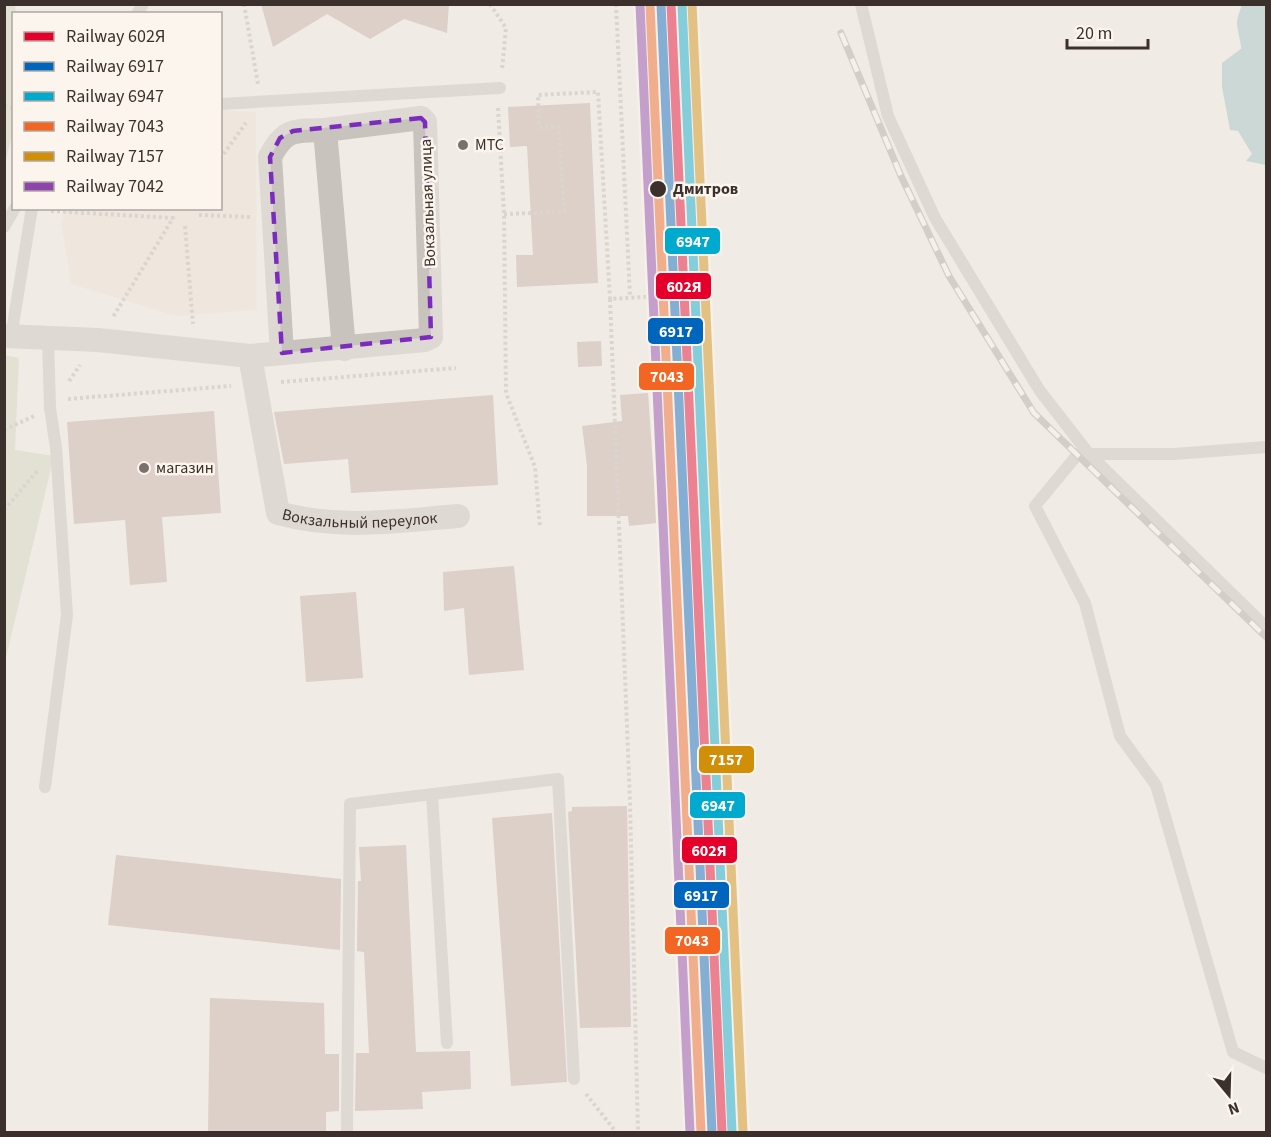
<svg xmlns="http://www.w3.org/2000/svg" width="1271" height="1137" font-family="'Source Sans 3',sans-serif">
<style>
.green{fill:#d1d6bf}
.plaza{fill:#eee3d5}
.water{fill:#a1c2c1}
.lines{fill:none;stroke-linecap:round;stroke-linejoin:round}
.river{stroke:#a1c2c1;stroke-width:48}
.building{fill:#c3afa7}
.path{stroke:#c2bbb6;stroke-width:4;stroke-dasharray:3 3;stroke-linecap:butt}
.lane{stroke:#c9c3be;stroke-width:12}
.street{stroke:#c9c3be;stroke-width:24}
.rail-casing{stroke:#b1aca8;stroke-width:7}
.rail{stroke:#fbf5ee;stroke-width:4.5;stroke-dasharray:14;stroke-linecap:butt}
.rail-1-casing{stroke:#fbf5ee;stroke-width:14}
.rail-2-casing{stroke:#fbf5ee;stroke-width:14}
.rail-3-casing{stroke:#fbf5ee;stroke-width:14}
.rail-4-casing{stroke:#fbf5ee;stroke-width:14}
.rail-5-casing{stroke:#fbf5ee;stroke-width:14}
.rail-6-casing{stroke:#fbf5ee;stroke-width:14}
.rail-1{stroke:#e4002b;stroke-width:9}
.rail-2{stroke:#0065bd;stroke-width:9}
.rail-3{stroke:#00a9ce;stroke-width:9}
.rail-4{stroke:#f26522;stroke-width:9}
.rail-5{stroke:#d18e09;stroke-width:9}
.rail-6{stroke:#8e44ad;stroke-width:9}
.marked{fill:none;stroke:#7b2cbf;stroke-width:4.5;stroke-dasharray:12 8;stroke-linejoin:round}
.poi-dot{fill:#7a716c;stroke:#fbf5ee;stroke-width:2}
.stop-dot{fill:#3b302b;stroke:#fbf5ee;stroke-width:2}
.labels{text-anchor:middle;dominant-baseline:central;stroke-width:5;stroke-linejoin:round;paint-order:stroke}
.poi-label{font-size:16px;fill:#3b302b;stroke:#fbf5ee;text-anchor:start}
.stop-label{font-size:16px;font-weight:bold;fill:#3b302b;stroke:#fbf5ee;text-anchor:start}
.street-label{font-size:16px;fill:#3b302b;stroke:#fbf5ee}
.line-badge{stroke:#fbf5ee;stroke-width:2}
.badge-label{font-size:16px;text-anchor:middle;font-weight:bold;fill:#fff}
</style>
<rect width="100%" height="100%" fill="#f0ebe5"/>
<path class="green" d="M5,4L15,5L16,13L14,14V127L5,164Z
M5,355L19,358L15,450L54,456L5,662Z"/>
<path class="plaza" d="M221,110L256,112L257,310L176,316L71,284L61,221L66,209L220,208Z"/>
<path class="water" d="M1261,23L1266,24V165L1246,161L1252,154L1238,131L1230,130L1222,87V63L1258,36Z"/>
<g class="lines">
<path class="river" d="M1266,8L1261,23L1266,49"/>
</g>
<path class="building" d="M261,4H449L447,33L404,19L370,39L327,14L273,47Z
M590,103L598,283L517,287L516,255H533L527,146L510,147L508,107Z
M601,341L602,366L578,367L577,342Z
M648,393L657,523L629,526L628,516H587V466L582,426L622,421L620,395Z
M493,395L498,485L351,493L348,459L284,464L274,412Z
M214,411L221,513L162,517L167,582L130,585L125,520L74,524L67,422Z
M514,566L524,670L469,675L464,608L444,611L443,572Z
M356,592L363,678L306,682L300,596Z
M627,806L631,1027L580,1028L568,812L572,811V807Z
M552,813L567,1082L511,1086L492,818Z
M406,845L416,1052L470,1051L471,1089L422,1092L423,1109L355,1111L356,1053H369L364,952L357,951L358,881H361L359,847Z
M116,855L341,879L340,950L108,925Z
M210,998L324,1003L325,1054H339V1111L326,1112V1132H208Z"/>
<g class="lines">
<path class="path" d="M244,4L258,84
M490,4L506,28L502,70
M616,4L630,297
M4,106L14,109
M498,108L504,214L506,393L535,467L540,528
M220,159L246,123
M51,211L173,218L113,317
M504,214L564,212L559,127H539L538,95L598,92L610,299L660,296L655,225L648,4
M199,215L250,217
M185,226L193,324
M610,299L630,802L638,1132
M69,381L80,365
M281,382L456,368
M68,399L231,386
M4,430L34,416
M4,510L38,470
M586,1094L616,1132"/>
<path class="lane" d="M861,4L888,116L935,218L1040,391L1089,454L1266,627
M137,14L143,4
M220,104L500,88
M4,227L15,208
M11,337L32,208
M1266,447L1174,454H1078L1035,506L1085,603L1120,736L1156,785L1233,1052L1266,1068
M45,787L67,615L56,448L50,408L48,338
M432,794L447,1043
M347,1132L350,804L558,779L574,1079"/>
<g class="street">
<path d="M4,336L98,340L250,356L425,340L431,337L425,122L421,118L325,130L344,349"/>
<path d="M282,353L270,157C285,128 294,131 325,130"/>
<path id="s1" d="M250,356L278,513C339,530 396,521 458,516"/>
</g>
<defs>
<path id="rail" d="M841,33L901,176L949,276L1034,413L1266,637"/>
</defs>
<use href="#rail" class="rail-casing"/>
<use href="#rail" class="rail"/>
<defs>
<path id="rail-1" d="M671,4L722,1132"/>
<path id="rail-2" d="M661,4L712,1132"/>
<path id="rail-3" d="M682,4L732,1132"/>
<path id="rail-4" d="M650,5L701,1132"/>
<path id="rail-5" d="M692,4L743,1131"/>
<path id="rail-6" d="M640,5L690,1132"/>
</defs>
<use href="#rail-1" class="rail-1-casing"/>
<use href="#rail-2" class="rail-2-casing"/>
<use href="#rail-3" class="rail-3-casing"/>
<use href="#rail-4" class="rail-4-casing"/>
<use href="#rail-5" class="rail-5-casing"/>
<use href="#rail-6" class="rail-6-casing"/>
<use href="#rail-1" class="rail-1"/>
<use href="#rail-2" class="rail-2"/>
<use href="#rail-3" class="rail-3"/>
<use href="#rail-4" class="rail-4"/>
<use href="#rail-5" class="rail-5"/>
<use href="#rail-6" class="rail-6"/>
</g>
<path d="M0 0H1271V1137H0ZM421,118L425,122L431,337L282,353L270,157L280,138L293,131Z" fill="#f0ebe5" fill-opacity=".55" fill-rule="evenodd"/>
<path class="marked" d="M421,118L425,122L431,337L282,353L270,157L280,138L293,131Z"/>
<g class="poi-dot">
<circle cx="463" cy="145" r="6"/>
<circle cx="144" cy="468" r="6"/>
</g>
<circle class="stop-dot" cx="658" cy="189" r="9"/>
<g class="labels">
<g class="poi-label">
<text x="475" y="145">МТС</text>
<text x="156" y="468">магазин</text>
</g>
<g class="stop-label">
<text x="673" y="189">Дмитров</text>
</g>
<g class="street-label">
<text transform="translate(428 203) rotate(-92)">Вокзальная улица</text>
<text stroke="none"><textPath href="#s1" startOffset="242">Вокзальный переулок</textPath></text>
</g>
</g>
<g class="line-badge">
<rect x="664" y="227" width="57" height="28" rx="6" fill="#00a9ce"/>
<rect x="655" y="272" width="57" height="28" rx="6" fill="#e4002b"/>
<rect x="647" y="317" width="57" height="28" rx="6" fill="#0065bd"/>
<rect x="638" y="362" width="57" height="29" rx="6" fill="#f26522"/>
<rect x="698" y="745" width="57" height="29" rx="6" fill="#d18e09"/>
<rect x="689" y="791" width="57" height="28" rx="6" fill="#00a9ce"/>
<rect x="681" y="836" width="57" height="28" rx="6" fill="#e4002b"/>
<rect x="673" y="881" width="57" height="28" rx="6" fill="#0065bd"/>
<rect x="664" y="926" width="57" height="29" rx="6" fill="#f26522"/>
</g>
<g class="badge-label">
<text x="693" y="247">6947</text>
<text x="684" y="292">602Я</text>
<text x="676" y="337">6917</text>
<text x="667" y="382">7043</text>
<text x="726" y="765">7157</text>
<text x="718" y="811">6947</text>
<text x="709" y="856">602Я</text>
<text x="701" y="901">6917</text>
<text x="692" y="946">7043</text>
</g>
<rect width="1271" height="1137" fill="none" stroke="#3b302b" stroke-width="12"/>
<rect x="12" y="12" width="210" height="198" fill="#fbf5ee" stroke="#aea6a0" stroke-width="1.5"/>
<rect x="24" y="32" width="30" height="9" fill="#e4002b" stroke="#aea6a0" stroke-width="1.5"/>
<text x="66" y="42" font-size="18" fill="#3b302b">Railway 602Я</text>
<rect x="24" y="62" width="30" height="9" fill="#0065bd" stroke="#aea6a0" stroke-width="1.5"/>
<text x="66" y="72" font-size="18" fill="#3b302b">Railway 6917</text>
<rect x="24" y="92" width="30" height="9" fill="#00a9ce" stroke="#aea6a0" stroke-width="1.5"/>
<text x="66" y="102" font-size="18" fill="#3b302b">Railway 6947</text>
<rect x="24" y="122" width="30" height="9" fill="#f26522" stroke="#aea6a0" stroke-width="1.5"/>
<text x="66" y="132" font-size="18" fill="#3b302b">Railway 7043</text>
<rect x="24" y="152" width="30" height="9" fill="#d18e09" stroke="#aea6a0" stroke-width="1.5"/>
<text x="66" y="162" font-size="18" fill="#3b302b">Railway 7157</text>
<rect x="24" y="182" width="30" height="9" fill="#8e44ad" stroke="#aea6a0" stroke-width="1.5"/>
<text x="66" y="192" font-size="18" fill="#3b302b">Railway 7042</text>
<g transform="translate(1229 1095) rotate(161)" stroke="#fbf5ee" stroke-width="4.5" paint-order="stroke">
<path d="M0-4.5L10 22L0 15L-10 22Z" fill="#3b302b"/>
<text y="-9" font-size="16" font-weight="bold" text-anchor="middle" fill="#3b302b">N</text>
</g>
<path d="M1067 39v9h81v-9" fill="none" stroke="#3b302b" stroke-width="3"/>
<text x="1076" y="39" font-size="18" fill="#3b302b" stroke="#fbf5ee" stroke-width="4.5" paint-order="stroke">20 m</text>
</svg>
